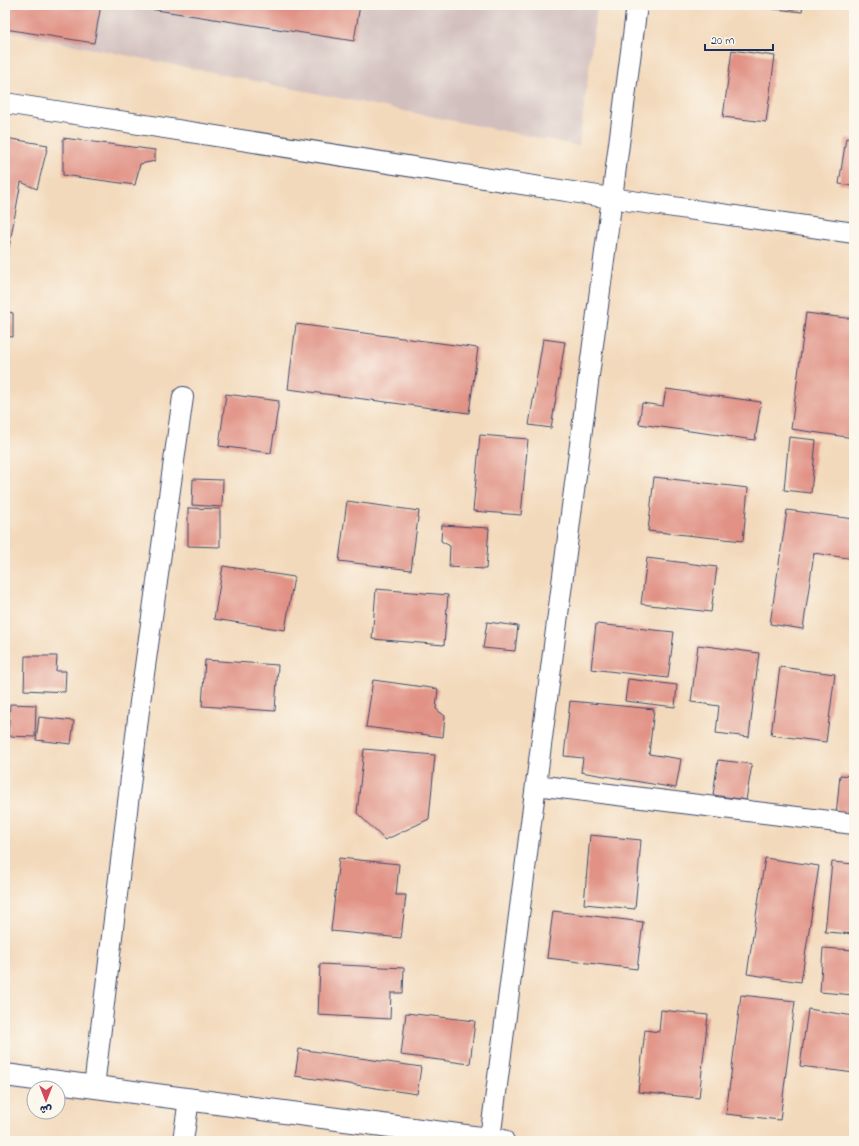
<svg xmlns="http://www.w3.org/2000/svg" width="859" height="1146" font-family="'Indie Flower','Playpen Sans Arabic',sans-serif">
<style>
.industrial{fill:#d1bfbe}
.building{fill:#e19285}
.lines{fill:none;stroke-linecap:round;stroke-linejoin:round}
.street-casing{stroke:#3b486c;stroke-width:22}
.secondary-casing{stroke:#3b486c;stroke-width:24}
.street{stroke:#fff;stroke-width:20}
.secondary{stroke:#fff;stroke-width:22}
</style>
<rect width="100%" height="100%" fill="#fbf7ec"/>
<filter id="ink" filterUnits="userSpaceOnUse"><feTurbulence type="fractalNoise" baseFrequency=".025" numOctaves="2"/><feDisplacementMap in="SourceGraphic" scale="8" xChannelSelector="R" yChannelSelector="G"/><feConvolveMatrix kernelMatrix="1 2 1 2 8 2 1 2 1" color-interpolation-filters="sRGB"/></filter>
<filter id="wash" filterUnits="userSpaceOnUse"><feTurbulence type="fractalNoise" baseFrequency=".012" numOctaves="4" result="noise"/><feDisplacementMap in="SourceGraphic" scale="16" xChannelSelector="R" yChannelSelector="G"/><feGaussianBlur stdDeviation="0.9" result="paint"/><feColorMatrix in="noise" values="0 0 0 0 0 0 0 0 0 0 0 0 0 0 0 0 0 1.4 0 .05"/><feComposite in="paint" operator="in"/></filter>
<g filter="url(#wash)">
<rect width="100%" height="100%" fill="#f3d9bb"/>
<path class="industrial" d="M5,5H597L579,146L5,31Z"/>
<g id="blocks">
<path class="building" d="M5,5H101L94,43L5,29Z
M131,5H360L354,41L131,6Z
M750,5H803L802,12L749,6Z
M732,50L775,56L766,122L723,117Z
M5,138L48,145L37,189L21,182L6,264Z
M63,138L155,150V161L140,164L135,185L63,175Z
M846,138L854,139V186L839,184Z
M5,311L13,313V337L5,336Z
M806,313L854,319V438L791,429Z
M296,324L478,348L469,413L288,389Z
M543,339L565,342L551,428L529,425Z
M666,389L761,402L755,440L639,424L642,403L663,406Z
M226,394L279,401L271,453L219,446Z
M480,435L528,439L521,515L473,511Z
M789,437L816,440L811,493L784,490Z
M654,477L748,488L743,541L648,531Z
M193,479L223,480L222,507L192,505Z
M347,501L419,511L411,570L339,561Z
M188,508L220,509V547L188,546Z
M787,510L854,519V559L814,553L803,629L770,624Z
M442,525L489,528L486,569L449,567L450,546L441,541Z
M647,558L717,567L711,612L641,604Z
M223,566L294,577L285,630L214,619Z
M376,589L448,595L444,645L372,639Z
M487,622L518,626L515,651L483,648Z
M596,624L674,632L668,678L591,669Z
M698,645L759,653L749,737L716,733L719,706L691,702Z
M25,656H57L56,671H66L65,692L24,690Z
M205,660L278,665L275,711L202,706Z
M780,667L835,674L826,742L771,735Z
M628,679L677,685L675,707L625,701Z
M373,680L438,689L436,709L445,716L443,737L366,727Z
M570,701L654,709L649,754L681,759L676,788L581,772L583,758L564,756Z
M10,704L36,705L35,737L8,736Z
M39,717L74,721L71,744L36,740Z
M364,749L435,755L429,819L385,840L357,813Z
M718,760L752,764L746,800L713,795Z
M840,775L854,776V818L836,816Z
M590,835L641,840L635,909L584,904Z
M339,858L399,864L396,895H406L401,938L331,931Z
M765,858L819,866L801,982L747,974Z
M832,862L854,864V934L825,932Z
M553,911L643,922L637,969L547,958Z
M823,948L854,950V995L820,992Z
M320,964L404,968L403,993H391L390,1019L318,1015Z
M741,995L795,1001L780,1120L726,1114Z
M808,1009L854,1016V1073L800,1066Z
M661,1010L708,1015L699,1098L638,1092L645,1030L659,1032Z
M406,1013L475,1021L470,1064L401,1055Z
M299,1049L421,1067L417,1094L295,1076Z"/>
</g>
</g>
<g filter="url(#ink)">
<use href="#blocks" fill-opacity="0" stroke="#3b486c" stroke-width="1"/>
<g class="lines">
<defs>
<path id="street" d="M5,103L611,198L854,233
M536,785L854,824
M94,1087L140,702L183,397
M490,1139L637,5
M183,1141L189,1099"/>
<path id="secondary" d="M5,1075L503,1141"/>
</defs>
<use href="#street" class="street-casing"/>
<use href="#secondary" class="secondary-casing"/>
<use href="#street" class="street"/>
<use href="#secondary" class="secondary"/>
</g>
</g>
<rect width="859" height="1146" fill="none" stroke="#fbf7ec" stroke-width="20"/>
<g transform="translate(46 1100) rotate(180)"><circle r="19" fill="#fbf7ec" stroke="#a1a7b3"/>
<path d="M0-3L7 15L0 10L-7 15Z" fill="#d1495b"/>
<text y="-6" font-size="11" font-weight="bold" text-anchor="middle" fill="#1b2f5e">ش</text>
</g>
<path d="M705 44v6h68v-6" fill="none" stroke="#1b2f5e" stroke-width="2"/>
<text x="711" y="44" font-size="12" fill="#1b2f5e" stroke="#fbf7ec" stroke-width="3" paint-order="stroke">20 m</text>
</svg>
